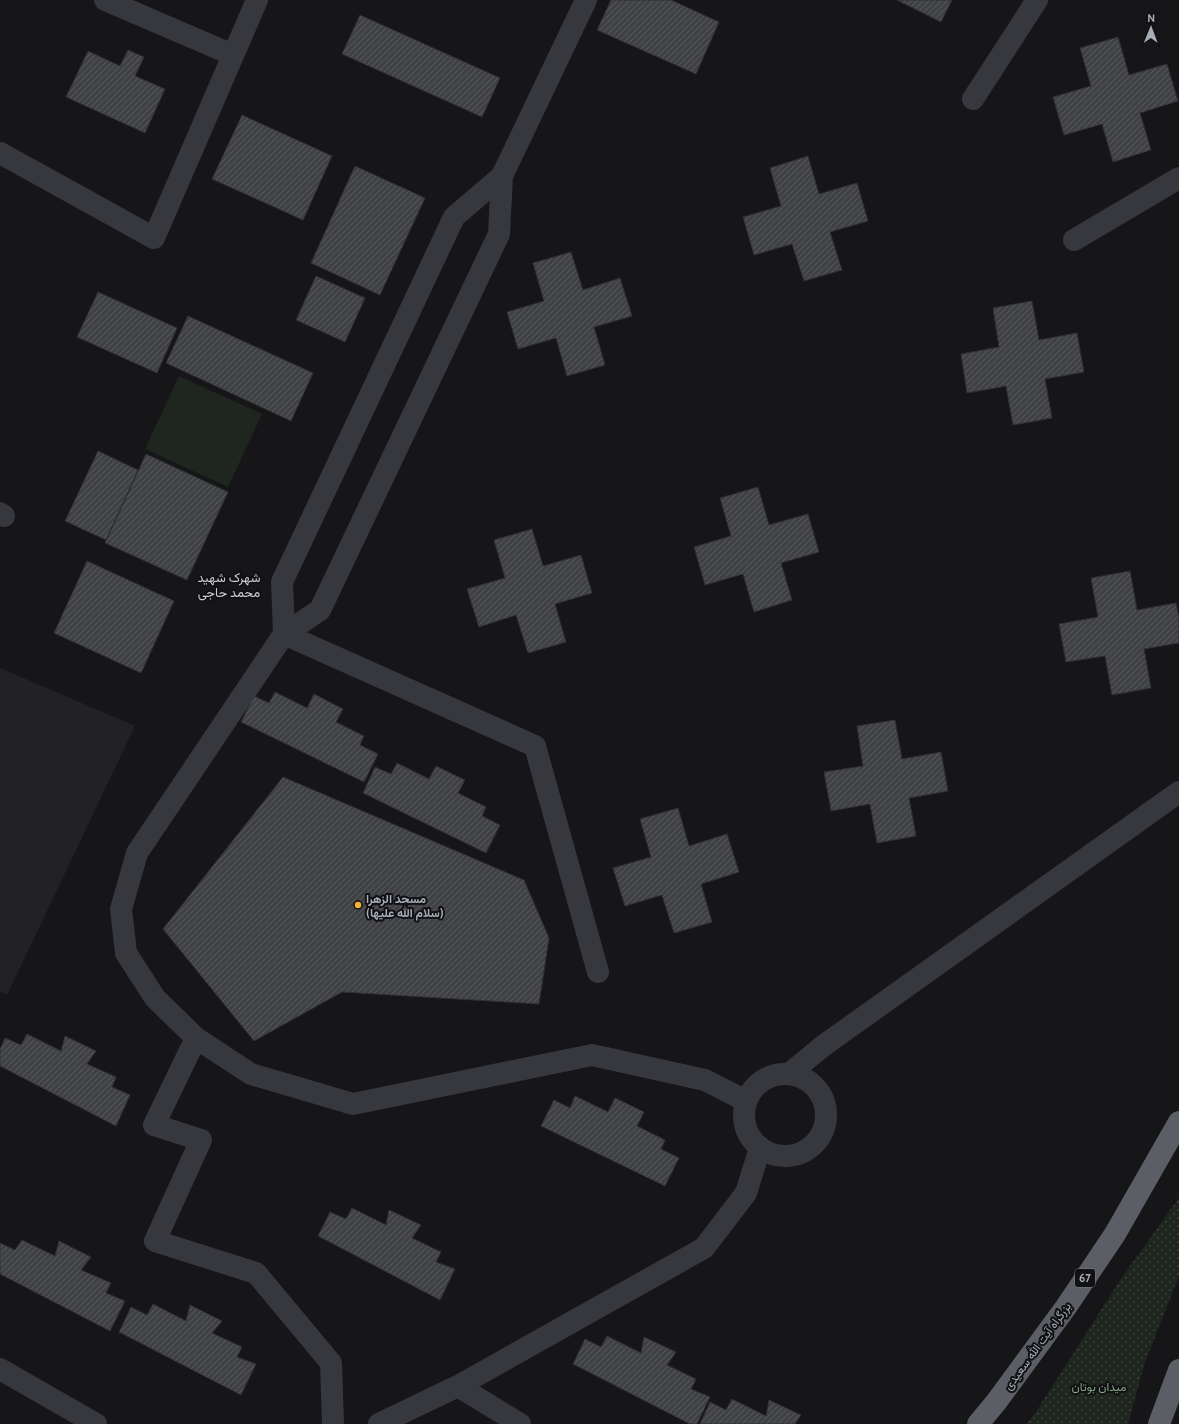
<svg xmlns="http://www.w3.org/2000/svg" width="1179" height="1424" font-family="Cabin,Vazirmatn,sans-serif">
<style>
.built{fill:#222225}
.green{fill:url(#green-dots)}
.pitch{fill:#1e261f}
.building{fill:url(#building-hatch);stroke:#303034}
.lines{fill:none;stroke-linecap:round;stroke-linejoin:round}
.minor{stroke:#37383d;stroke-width:22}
.trunk{stroke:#5b5e65;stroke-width:22}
.poi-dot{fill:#f2b134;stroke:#111113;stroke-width:1.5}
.labels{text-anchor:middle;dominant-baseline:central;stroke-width:4;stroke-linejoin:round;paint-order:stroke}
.shield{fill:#111113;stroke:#7b7e86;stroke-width:1}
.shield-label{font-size:11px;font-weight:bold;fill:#a8adb8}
.poi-label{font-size:12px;font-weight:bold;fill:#a8adb8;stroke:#111113;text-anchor:start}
.street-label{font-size:12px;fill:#a8adb8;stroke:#111113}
.park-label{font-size:12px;fill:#7fa381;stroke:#111113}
.neighbourhood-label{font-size:13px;fill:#c9ccd4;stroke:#111113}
</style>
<defs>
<pattern id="green-dots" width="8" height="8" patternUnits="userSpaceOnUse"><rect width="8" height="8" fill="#1e261f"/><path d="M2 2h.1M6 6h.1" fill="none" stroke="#3c433d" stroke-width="1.8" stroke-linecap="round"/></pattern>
<pattern id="building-hatch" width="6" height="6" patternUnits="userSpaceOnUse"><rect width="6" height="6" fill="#404145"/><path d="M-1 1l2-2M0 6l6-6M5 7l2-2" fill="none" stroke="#595a5e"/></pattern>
</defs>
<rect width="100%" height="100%" fill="#161618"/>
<path class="built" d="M0,668L135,726L7,995L0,991Z"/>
<path class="green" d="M1179,1198V1276L1145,1362L1128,1424H1026L1034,1415L1121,1279Z"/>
<path class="pitch" d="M179,376L262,414L228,487L145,449Z"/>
<path class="building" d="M611,0H671L719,22L696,74L597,30Z
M897,0H952L941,22Z
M360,15L500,78L482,117L342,54Z
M1118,37L1129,75L1167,64L1178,101L1140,113L1151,150L1113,162L1102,124L1064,135L1053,97L1091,86L1080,48Z
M128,50L144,57L135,76L165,89L145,133L66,97L88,51L120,66Z
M242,115L332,156L303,220L212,179Z
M808,156L819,194L857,183L868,221L830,232L842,270L804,281L792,244L754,255L743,217L781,206L770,168Z
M355,166L425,198L380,295L311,263Z
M571,252L583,290L620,278L632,316L594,327L605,365L567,376L556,338L518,349L507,312L544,301L533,263Z
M316,276L365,298L345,342L296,320Z
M98,292L177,328L157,373L77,337Z
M1032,301L1039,340L1077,333L1084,372L1045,379L1052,418L1013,425L1006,386L967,393L961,354L999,347L993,308Z
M188,316L313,373L291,421L166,363Z
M98,451L138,470L106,540L65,521Z
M146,454L228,492L187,580L105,543Z
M758,487L769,525L808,514L819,552L781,563L792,600L754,612L743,574L705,585L694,547L731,536L720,498Z
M532,529L543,566L581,555L592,593L555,604L566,642L528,653L516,615L479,627L467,589L505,578L494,540Z
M87,561L174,601L141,673L54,633Z
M1130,571L1137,610L1176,603L1179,618V643L1144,649L1151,688L1112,695L1105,656L1066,662L1059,624L1098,617L1091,578Z
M275,692L307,708L314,694L343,709L336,722L364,736L360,745L378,754L364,782L241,722L254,696L269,703Z
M895,720L902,759L941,752L948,791L909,798L916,836L877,843L870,804L831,811L824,772L863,766L857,726Z
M397,763L429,779L436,766L465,780L458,793L486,807L482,816L500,825L486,853L363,793L375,767L391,774Z
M283,777L524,880L549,938L539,1004L342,992L254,1041L163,929Z
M678,808L689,846L727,834L739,872L701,884L712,922L674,933L662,895L625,906L613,868L651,857L640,819Z
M27,1034L61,1051L65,1036L96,1051L87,1064L116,1077L112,1087L130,1095L116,1126L0,1066V1049L5,1038L21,1045Z
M575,1096L608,1112L615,1098L644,1112L637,1126L665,1140L661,1149L679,1158L665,1186L541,1126L554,1100L570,1108Z
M352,1208L386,1225L389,1210L421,1225L412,1238L441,1252L436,1262L455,1269L440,1300L318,1236L330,1212L346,1219Z
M22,1240L55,1256L59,1241L91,1257L81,1270L111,1283L106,1293L125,1301L110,1331L0,1274V1243L15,1250Z
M153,1304L186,1321L190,1305L222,1321L212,1333L242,1347L237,1357L256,1364L241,1395L119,1332L131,1307L147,1315Z
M607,1336L641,1353L644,1337L676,1352L667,1365L696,1379L691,1389L710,1397L697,1424H690L573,1364L585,1339L601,1347Z
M732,1399L766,1416L769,1400L801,1415L795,1424H700L710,1402L726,1410Z"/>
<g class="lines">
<path class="minor" d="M105,0L233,55
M586,0L502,176L499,234L320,610L284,634L137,853L121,909L126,953L155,998L196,1038L251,1074L353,1104L592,1055L705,1080L746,1101
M973,99L1037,0
M0,153L154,238L257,0
M1074,240L1179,178
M0,513L4,516
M284,634L282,582L454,217L502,176
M284,634L535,746L598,972
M196,1038L154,1125L201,1140L155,1241L256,1273L331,1363L333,1424
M789,1074L823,1046L1179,792
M744 1115a41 41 0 1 1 82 0a41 41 0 1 1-82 0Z
M0,1369L96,1424
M458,1386L520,1424
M379,1424L458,1386L704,1248L746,1193L760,1148"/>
<path class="trunk" d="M978,1424L997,1401L1066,1307L1115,1234L1179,1122
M1159,1424L1179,1370"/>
</g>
<circle class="poi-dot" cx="358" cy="905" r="4"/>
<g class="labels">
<rect class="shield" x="1075" y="1269" width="20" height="18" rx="3"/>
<g class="shield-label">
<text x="1085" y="1278">67</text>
</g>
<g class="poi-label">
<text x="366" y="898">مسجد الزهرا<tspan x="366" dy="14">(سلام الله علیها)</tspan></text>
</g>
<g class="street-label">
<text transform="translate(1037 1346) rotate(-54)">بزرگراه آیت الله سعیدی</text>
</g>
<g class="park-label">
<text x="1099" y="1386">میدان بوتان</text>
</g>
<g class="neighbourhood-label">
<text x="229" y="577">شهرک شهید<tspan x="229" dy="15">محمد حاجی</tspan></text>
</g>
</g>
<g transform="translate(1151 28) rotate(1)" stroke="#111113" stroke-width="3" paint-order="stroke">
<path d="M0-3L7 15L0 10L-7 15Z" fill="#a8adb8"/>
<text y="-6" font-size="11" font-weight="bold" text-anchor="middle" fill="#a8adb8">N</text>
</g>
</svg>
